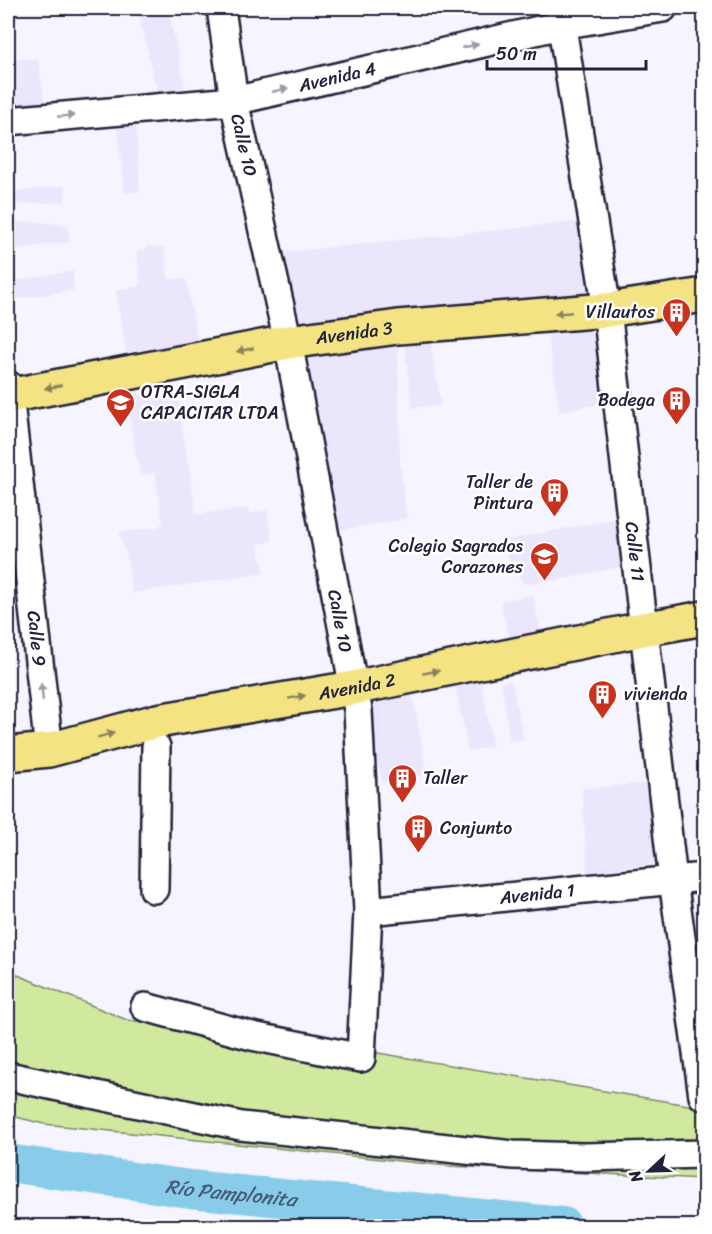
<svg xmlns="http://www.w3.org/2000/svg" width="712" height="1234" font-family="Sriracha,sans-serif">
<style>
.built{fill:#ece6fc}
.green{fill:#d1e99e;stroke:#7a866c;stroke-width:1.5}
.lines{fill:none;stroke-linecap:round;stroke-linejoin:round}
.river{stroke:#88ccea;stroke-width:38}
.minor-casing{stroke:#22223b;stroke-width:32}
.major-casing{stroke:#22223b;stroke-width:38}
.minor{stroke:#fff;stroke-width:27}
.major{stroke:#f4e382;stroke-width:33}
.oneway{fill:#9c9ca7}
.oneway2{fill:#8b825e}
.labels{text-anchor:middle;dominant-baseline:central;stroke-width:5;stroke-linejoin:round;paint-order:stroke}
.street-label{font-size:18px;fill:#22223b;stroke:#fff}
.poi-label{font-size:18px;fill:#22223b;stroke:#fff;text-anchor:end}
.water-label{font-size:20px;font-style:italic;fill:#465e78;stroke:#fff}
</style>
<rect width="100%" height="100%" fill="#f6f4fe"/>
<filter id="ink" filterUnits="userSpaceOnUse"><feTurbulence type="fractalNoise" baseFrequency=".0167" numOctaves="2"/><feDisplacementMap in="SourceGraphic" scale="12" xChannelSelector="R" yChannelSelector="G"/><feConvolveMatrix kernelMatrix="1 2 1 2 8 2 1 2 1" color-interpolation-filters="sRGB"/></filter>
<g filter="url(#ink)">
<path class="built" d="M164,8H168L185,87L157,92L139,14Z
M22,59H38L45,104L8,108V61Z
M136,126L140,191L125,193L117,127Z
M65,186V202L8,205V192Z
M584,221L598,293L299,337L284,252Z
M8,222H38L68,225L69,242L8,250Z
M146,246L164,248L169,279H186L198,342L126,352L116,290L140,286L137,251L146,250Z
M73,271L74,290L10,300L8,282Z
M597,316L607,402L560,412L546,326Z
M398,327L400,463L407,519L335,531L296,353Z
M429,336L441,405L412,408L404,339Z
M176,387L196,514L248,509L250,514L267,510L272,541L258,545L264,573L132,593L126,553L119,532L159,527L163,522L155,473L140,476L126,397Z
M621,518L626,566L559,580L523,584L500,541Z
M533,595L541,632L509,637L500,601Z
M481,681L493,746L468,751L455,685Z
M511,681L524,740L510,741L501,683Z
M411,685L427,774L383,783L374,752V689Z
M653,783L663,863L587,872L582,788Z"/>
<path class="green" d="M8,971L127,1020L348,1048L700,1107L704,1109V1179L448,1166L44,1124L8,1115Z"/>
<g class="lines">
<path class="river" id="s1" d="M8,1163L190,1189L563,1226"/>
<defs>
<g id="minor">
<path id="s2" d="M559,8L607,310L673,880L703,1096"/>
<path id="s3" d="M8,121L234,101L561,25L663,8"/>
<path id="s4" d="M8,385L49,750"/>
<path d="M154,889L156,747"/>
<path id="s5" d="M368,911L704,877"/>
<path d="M145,1007L252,1036L361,1058L368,911L358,710L288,342L234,101L221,8"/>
<path d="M8,1076L241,1126L513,1155L585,1157L704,1154"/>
</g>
<g id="major">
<path id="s6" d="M8,396L288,342L398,327L607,310L704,295"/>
<path id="s7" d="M8,754L49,750L157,721L353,688L643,629L704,618"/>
</g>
</defs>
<use href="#minor" class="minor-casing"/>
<use href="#major" class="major-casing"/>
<use href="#minor" class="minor"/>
<use href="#major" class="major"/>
</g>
<defs><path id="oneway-solid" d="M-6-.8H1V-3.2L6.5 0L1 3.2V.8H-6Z" transform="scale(1.5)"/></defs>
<g class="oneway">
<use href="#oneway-solid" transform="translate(470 46) rotate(-13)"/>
<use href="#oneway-solid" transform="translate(280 90) rotate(-13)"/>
<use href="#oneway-solid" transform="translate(66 116) rotate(-5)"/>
<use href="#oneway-solid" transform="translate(42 692) rotate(-96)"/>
</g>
<g class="oneway2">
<use href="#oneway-solid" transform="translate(563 313) rotate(175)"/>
<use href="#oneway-solid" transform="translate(245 350) rotate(169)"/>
<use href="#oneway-solid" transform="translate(53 387) rotate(169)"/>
<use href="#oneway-solid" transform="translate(431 672) rotate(-11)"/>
<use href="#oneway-solid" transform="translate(297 697) rotate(-10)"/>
<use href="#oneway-solid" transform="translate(106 735) rotate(-15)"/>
</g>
</g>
<defs>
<symbol id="building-pin" viewBox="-11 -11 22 30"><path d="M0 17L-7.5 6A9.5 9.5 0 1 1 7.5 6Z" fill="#c8321e" stroke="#fff"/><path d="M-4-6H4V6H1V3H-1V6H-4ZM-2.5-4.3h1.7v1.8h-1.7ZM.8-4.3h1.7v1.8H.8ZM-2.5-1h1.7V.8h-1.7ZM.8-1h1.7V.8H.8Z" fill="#fff"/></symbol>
<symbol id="school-pin" viewBox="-11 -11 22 30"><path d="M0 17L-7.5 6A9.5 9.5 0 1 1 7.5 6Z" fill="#c8321e" stroke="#fff"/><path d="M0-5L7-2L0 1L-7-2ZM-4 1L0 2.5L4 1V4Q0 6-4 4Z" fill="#fff"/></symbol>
</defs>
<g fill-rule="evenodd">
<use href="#building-pin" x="660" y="296" width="33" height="45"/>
<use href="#building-pin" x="660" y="384" width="33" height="45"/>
<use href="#school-pin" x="104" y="386" width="33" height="45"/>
<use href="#building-pin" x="538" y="476" width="33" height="45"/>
<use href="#school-pin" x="528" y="540" width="33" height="45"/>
<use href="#building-pin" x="586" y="678" width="33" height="45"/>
<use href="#building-pin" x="386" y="762" width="33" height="45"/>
<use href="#building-pin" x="402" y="812" width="33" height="45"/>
</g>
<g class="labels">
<g class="street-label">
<text stroke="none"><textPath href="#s3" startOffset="333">Avenida 4</textPath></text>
<text transform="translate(244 145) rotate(77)">Calle 10</text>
<text stroke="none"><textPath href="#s6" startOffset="352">Avenida 3</textPath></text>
<text stroke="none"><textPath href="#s2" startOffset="549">Calle 11</textPath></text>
<text transform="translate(340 621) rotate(79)">Calle 10</text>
<text stroke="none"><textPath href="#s4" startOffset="255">Calle 9</textPath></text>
<text stroke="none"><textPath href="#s7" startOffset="356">Avenida 2</textPath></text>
<text stroke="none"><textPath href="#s5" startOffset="170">Avenida 1</textPath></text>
</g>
<g class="poi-label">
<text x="655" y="312">Villautos</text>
<text x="141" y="392" text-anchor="start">OTRA-SIGLA<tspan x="141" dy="21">CAPACITAR LTDA</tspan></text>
<text x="655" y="400">Bodega</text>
<text x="533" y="482">Taller de<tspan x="533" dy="21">Pintura</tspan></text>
<text x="523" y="546">Colegio Sagrados<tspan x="523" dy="21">Corazones</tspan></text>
<text x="624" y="694" text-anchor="start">vivienda</text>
<text x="423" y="778" text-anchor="start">Taller</text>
<text x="440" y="828" text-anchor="start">Conjunto</text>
</g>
<g class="water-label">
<text stroke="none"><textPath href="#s1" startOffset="225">Río Pamplonita</textPath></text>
</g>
</g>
<rect width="712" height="1234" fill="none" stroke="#fff" stroke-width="30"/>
<rect x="15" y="15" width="682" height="1204" fill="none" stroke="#22223b" stroke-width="2" filter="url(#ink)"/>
<g transform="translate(649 1171) rotate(248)" stroke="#ffffff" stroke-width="4.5" paint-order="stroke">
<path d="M0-4.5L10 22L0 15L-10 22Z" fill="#22223b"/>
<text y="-9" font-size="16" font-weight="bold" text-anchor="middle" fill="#22223b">N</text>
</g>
<path d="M487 60v9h159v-9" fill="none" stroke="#22223b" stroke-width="3"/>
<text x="496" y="60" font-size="18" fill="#22223b" stroke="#ffffff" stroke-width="4.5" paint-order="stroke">50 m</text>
</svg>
